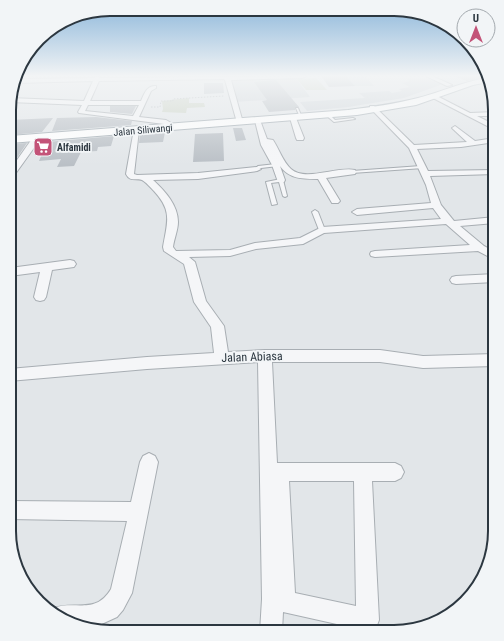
<svg xmlns="http://www.w3.org/2000/svg" width="504" height="641" font-family="'Roboto Condensed',sans-serif">
<style>
.built{fill:#d0d6db}
.green{fill:#cad2c4}
.building{fill:#bac0c6}
.lines{fill:none;stroke-linecap:round;stroke-linejoin:round}
.lane-casing{stroke:#a8aeb3;stroke-width:2}
.street-casing{stroke:#a8aeb3;stroke-width:2}
.primary-casing{stroke:#a3adb4;stroke-width:2}
.path{stroke:#b5b9bd;stroke-width:1;stroke-dasharray:1.5 1.5;stroke-linecap:butt}
.lane{fill:#f5f6f8;fill-rule:evenodd}
.street{fill:#f5f6f8;fill-rule:evenodd}
.primary{fill:#fff;fill-rule:evenodd}
.labels{text-anchor:middle;dominant-baseline:central;stroke-width:3.5;stroke-linejoin:round;paint-order:stroke}
.far-street-label{font-size:10px;fill:#2c3740;stroke:#f2f5f7}
.far-poi-label{font-size:10px;font-weight:bold;fill:#2c3740;stroke:#f2f5f7;text-anchor:start}
.street-label{font-size:12px;fill:#2c3740;stroke:#f2f5f7}
.rim{fill:none;stroke:#2c3740;stroke-width:2}
</style>
<rect width="100%" height="100%" fill="#e2e6e9"/>
<path class="built" d="M327,76H365L374,86H336Z
M295,77L310,97L235,102L236,97L231,79Z
M407,79L432,80L443,84L404,98L348,107L307,111L300,102L365,98L359,93L389,91L392,93L402,91L399,89L410,87L402,83L410,81Z"/>
<path class="green" d="M316,78L327,90H306L297,79Z
M189,98V103H204L205,107L187,108L186,113L162,112L163,109L162,101Z"/>
<path class="building" d="M321,76H345L355,86L329,87Z
M454,76H484L485,77L467,81Z
M276,80L299,107H295V110L269,112L262,101L267,100L254,82Z
M204,83H223L224,93L204,94Z
M110,106H136L132,114L110,112Z
M96,117L132,121L131,125L52,131L57,118Z
M53,118L42,132L10,135V120Z
M233,128H242L246,140L236,141Z
M165,132L163,142L139,143L140,134Z
M223,133L224,161L193,162L195,134Z
M114,136L111,146L98,147L97,151L81,152L74,166L57,167L61,159L39,161L47,142Z
M27,143L10,168V144Z"/>
<g class="lines">
<defs>
<path id="lane" d="M296,108H298L301,115H299Z
M327,114H329L335,120L353,118L355,119L334,122L327,116Z
M276,164L278,165V166L261,168L257,170L255,169L258,166Z
M421,166L423,167V168L352,173L350,172L352,171Z
M281,179L283,180L287,196L285,197L283,196L279,182L271,183L277,204L272,205L266,182Z
M315,210L318,212L325,230L324,231H320L319,230L312,212Z"/>
<path id="street" d="M97,76L100,78L306,76L303,78L231,80L242,119L239,121L236,119L225,80L224,79L99,81L90,101H141C144,94 147,85 156,86V88L151,91L139,117L166,120L173,124L170,126L164,124L79,113L78,112L82,105L10,102V98L84,101L93,81L15,83L16,79L94,78ZM88,105H139L133,116L85,111Z
M426,76H432L452,85L447,86Z
M431,95H435L470,113L495,112V116H477L495,125V130L431,97Z
M370,106H374L414,145L467,142L453,129L452,128L455,126L475,141L495,138V142L461,147L417,149L428,171L495,170V174L430,176L441,205L454,221L495,217V223L460,226L484,246L495,252V260L478,251L375,257L371,256L370,254L371,252L375,251L470,245L446,224L324,233L303,244L256,249L230,256L189,257L195,262L206,301L224,326L228,352L265,350H380L423,356L495,354V366L423,368L380,362H272L277,463H395L401,466L404,472L401,478L395,481H372L379,620L376,628L368,631L283,612L282,632H260L262,599L258,362L147,369L9,381V369L147,357L214,353L211,327L194,302L184,264L164,251L163,247C167,223 173,211 154,191C151,188 146,182 142,180C135,178 130,182 126,174L134,129L139,130L134,174L137,175L198,173L257,167L261,169L257,171L198,179L153,180C165,191 178,205 178,222C178,230 174,239 173,247L176,251L230,250L255,243L300,238L322,227L441,219L433,208L357,215L352,212L357,209L431,203L426,185L409,148L370,108ZM289,481H354L356,606L295,593Z
M291,117L296,118L304,138L303,140H297L296,138L290,118Z
M256,120H260L267,139L273,140C279,149 283,162 291,169C305,182 338,166 355,170L356,172L355,174L326,178L340,201L338,203H332L318,179C303,179 289,179 280,166L285,180L284,182H278L272,165L261,145L255,121Z
M34,136H40L41,138L13,177H10V170Z
M70,260L74,261L76,264L74,267L52,270L46,297L44,300L40,301L36,300L34,297L40,272L10,276V268Z
M495,274V282L456,284L452,283L450,280L452,277L456,276Z
M149,453L155,456L158,462L132,593L123,610L117,617L95,627H90L54,615L50,611L51,609C74,599 95,616 111,589L127,521L9,519V501L131,502L140,462L143,456Z"/>
<path id="primary" d="M486,78L488,82L473,85L416,105L357,115L10,143V136L348,110C372,107 395,104 418,98C441,92 463,82 486,78Z"/>
</defs>
<use href="#lane" class="lane-casing"/>
<use href="#street" class="street-casing"/>
<use href="#primary" class="primary-casing"/>
<path class="path" d="M151,107H160L161,101H173V99L224,96"/>
<use href="#lane" class="lane"/>
<use href="#street" class="street"/>
<use href="#primary" class="primary"/>
</g>
<linearGradient id="sky" x2="0" y2="1"><stop stop-color="#8bb6da"/><stop offset="0.46" stop-color="#f2f4f5"/><stop offset="1" stop-color="#f2f4f5" stop-opacity="0"/></linearGradient>
<rect width="504" height="165" fill="url(#sky)"/>
<defs>
<symbol id="supermarket-square" viewBox="-11 -11 22 22"><rect x="-9" y="-9" width="18" height="18" rx="4" fill="#c35378" stroke="#f2f5f7"/><path d="M-6-5.5h2.5l.6 2H6L4.5 2H-2.5L-4.4-4H-6ZM-1.5 3.2a1.3 1.3 0 1 0 .1 0ZM3 3.2a1.3 1.3 0 1 0 .1 0Z" fill="#fff"/></symbol>
</defs>
<g fill-rule="evenodd">
<use href="#supermarket-square" x="32" y="136" width="22" height="22"/>
</g>
<g class="labels">
<g class="far-street-label">
<text transform="translate(143 130) rotate(-5)">Jalan Siliwangi</text>
</g>
<g class="far-poi-label">
<text x="57" y="147">Alfamidi</text>
</g>
<g class="street-label">
<text transform="translate(252 357) rotate(-2)">Jalan Abiasa</text>
</g>
</g>
<path d="M0 0H504V641H0ZM110 16H394A94 94 0 0 1 488 110V531A94 94 0 0 1 394 625H110A94 94 0 0 1 16 531V110A94 94 0 0 1 110 16Z" fill="#f2f5f7" fill-rule="evenodd"/>
<path class="rim" d="M110 16H394A94 94 0 0 1 488 110V531A94 94 0 0 1 394 625H110A94 94 0 0 1 16 531V110A94 94 0 0 1 110 16Z"/>
<g transform="translate(476 28)"><circle r="19" fill="#f2f5f7" stroke="#a3a9ae"/>
<path d="M0-3L7 15L0 10L-7 15Z" fill="#c35378"/>
<text y="-6" font-size="11" font-weight="bold" text-anchor="middle" fill="#2c3740">U</text>
</g>
</svg>
